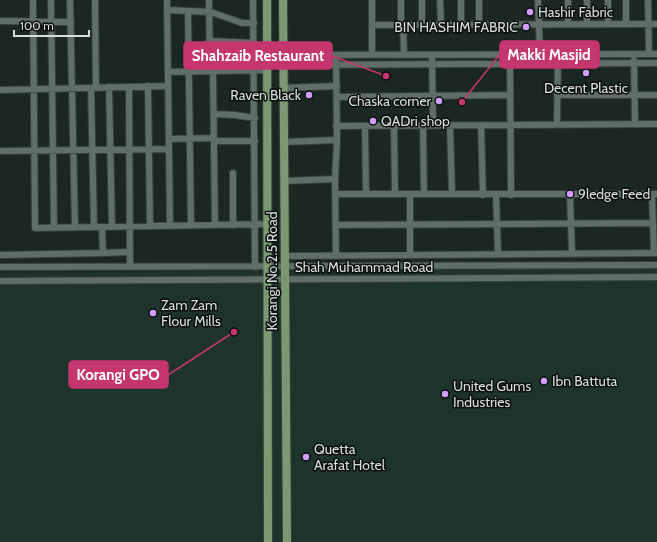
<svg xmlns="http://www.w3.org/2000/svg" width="657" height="542" font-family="Cabin,sans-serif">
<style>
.built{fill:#1e3329}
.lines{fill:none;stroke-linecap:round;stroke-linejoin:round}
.minor-casing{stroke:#37423d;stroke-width:8}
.major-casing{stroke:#37423d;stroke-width:10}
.minor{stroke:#5f6e67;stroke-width:6}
.major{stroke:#7b9872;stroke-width:8}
.poi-dot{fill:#d29dfd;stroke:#0a0f0c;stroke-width:1.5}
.labels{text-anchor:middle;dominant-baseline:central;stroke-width:3;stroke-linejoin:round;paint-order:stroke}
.poi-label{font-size:14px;fill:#d6deda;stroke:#0a0f0c;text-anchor:start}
.street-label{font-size:14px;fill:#d6deda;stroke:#0a0f0c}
.leader{fill:none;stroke:#c5366e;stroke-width:1.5}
.callout-dot{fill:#c5366e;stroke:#0a0f0c;stroke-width:1.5}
.callout{fill:#c5366e;stroke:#c5366e;stroke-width:1.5}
.callout-label{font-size:15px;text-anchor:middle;font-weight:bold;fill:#fff}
</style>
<rect width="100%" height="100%" fill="#1b2822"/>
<path class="built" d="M398,269H657V542H0V273Z"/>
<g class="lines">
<defs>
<path id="minor" d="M33,0L35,228L268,224
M51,0L54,228
M70,0L75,227
M95,0L96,88
M167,0L170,226
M209,0L210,71
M253,0L255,267
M401,0V24
M422,0V24
M440,0L441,24
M461,0V24
M538,0L540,54
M568,0V23
M587,0V24
M608,0V24
M626,0V24
M648,0L649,54
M167,10L211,12L242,23H254
M188,11L191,226
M0,21L71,22
M403,24L404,55
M479,24V0
M372,25L657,24
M209,41L254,43
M267,55L657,54
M372,55V0
M432,55L433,125
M510,60L511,195
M634,60L635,124
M284,65L657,63
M213,71L215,225
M168,72L267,70
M148,86L150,226
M109,87L112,227
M129,87L130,267
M91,88L94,227
M284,88L337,86
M0,90L168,86
M557,95H657
M337,97L510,95
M214,114L235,115L255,118
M557,124L558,54
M394,125L395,194
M423,125L424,194
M450,125L452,194
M481,125L483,195
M336,126L657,124
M365,126L366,194
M169,139L214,138
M214,141H255
M284,142L337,140
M0,151L169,149
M284,181L335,179
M335,194H657
M570,194L572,254
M652,194L654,253
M496,195L498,254
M233,225V173
M336,225L653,223
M102,227L103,253L129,252
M0,255L103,253
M410,255V194
M284,256L657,253
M336,256L335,179L337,140L336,55
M0,267L657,265
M0,281L657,277"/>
<path id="major" d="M267,0L268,542
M283,0L287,542"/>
</defs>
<use href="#minor" class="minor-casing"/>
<use href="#major" class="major-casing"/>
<use href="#minor" class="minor"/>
<use href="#major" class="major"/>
</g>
<g class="poi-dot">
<circle cx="530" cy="12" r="4"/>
<circle cx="526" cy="27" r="4"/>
<circle cx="586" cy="73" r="4"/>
<circle cx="309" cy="95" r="4"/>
<circle cx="439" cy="101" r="4"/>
<circle cx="373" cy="121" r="4"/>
<circle cx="570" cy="194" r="4"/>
<circle cx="153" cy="313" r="4"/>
<circle cx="544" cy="381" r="4"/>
<circle cx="445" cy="394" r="4"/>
<circle cx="306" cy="457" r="4"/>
</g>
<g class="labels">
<g class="poi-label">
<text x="538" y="12">Hashir Fabric</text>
<text x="518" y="27" text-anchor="end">BIN HASHIM FABRIC</text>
<text x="586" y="88" text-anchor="middle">Decent Plastic</text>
<text x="301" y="95" text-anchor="end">Raven Black</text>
<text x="431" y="101" text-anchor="end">Chaska corner</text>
<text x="381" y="121">QADri shop</text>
<text x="578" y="194">9ledge Feed</text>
<text x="161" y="305">Zam Zam<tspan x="161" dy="16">Flour Mills</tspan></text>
<text x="552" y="381">Ibn Battuta</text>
<text x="453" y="386">United Gums<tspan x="453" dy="16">Industries</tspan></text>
<text x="314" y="449">Quetta<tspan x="314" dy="16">Arafat Hotel</tspan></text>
</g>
<g class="street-label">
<text x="364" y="267">Shah Muhammad Road</text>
<text transform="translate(272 271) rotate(-90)">Korangi No.2.5 Road</text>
</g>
</g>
<path class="leader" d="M462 102L500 54M386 76L332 56M234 332L168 375"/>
<g class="callout-dot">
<circle cx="462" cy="102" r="4"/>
<circle cx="386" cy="76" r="4"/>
<circle cx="234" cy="332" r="4"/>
</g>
<g class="callout">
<rect x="500" y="41" width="99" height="27" rx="4"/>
<rect x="184" y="42" width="148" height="27" rx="4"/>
<rect x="69" y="361" width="99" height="27" rx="4"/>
</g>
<g class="callout-label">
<text x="549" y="60">Makki Masjid</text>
<text x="258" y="61">Shahzaib Restaurant</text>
<text x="118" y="380">Korangi GPO</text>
</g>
<path d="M14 30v6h75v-6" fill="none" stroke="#d6deda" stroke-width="2"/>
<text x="20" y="30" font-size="12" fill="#d6deda" stroke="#0a0f0c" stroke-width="3" paint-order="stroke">100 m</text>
</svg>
